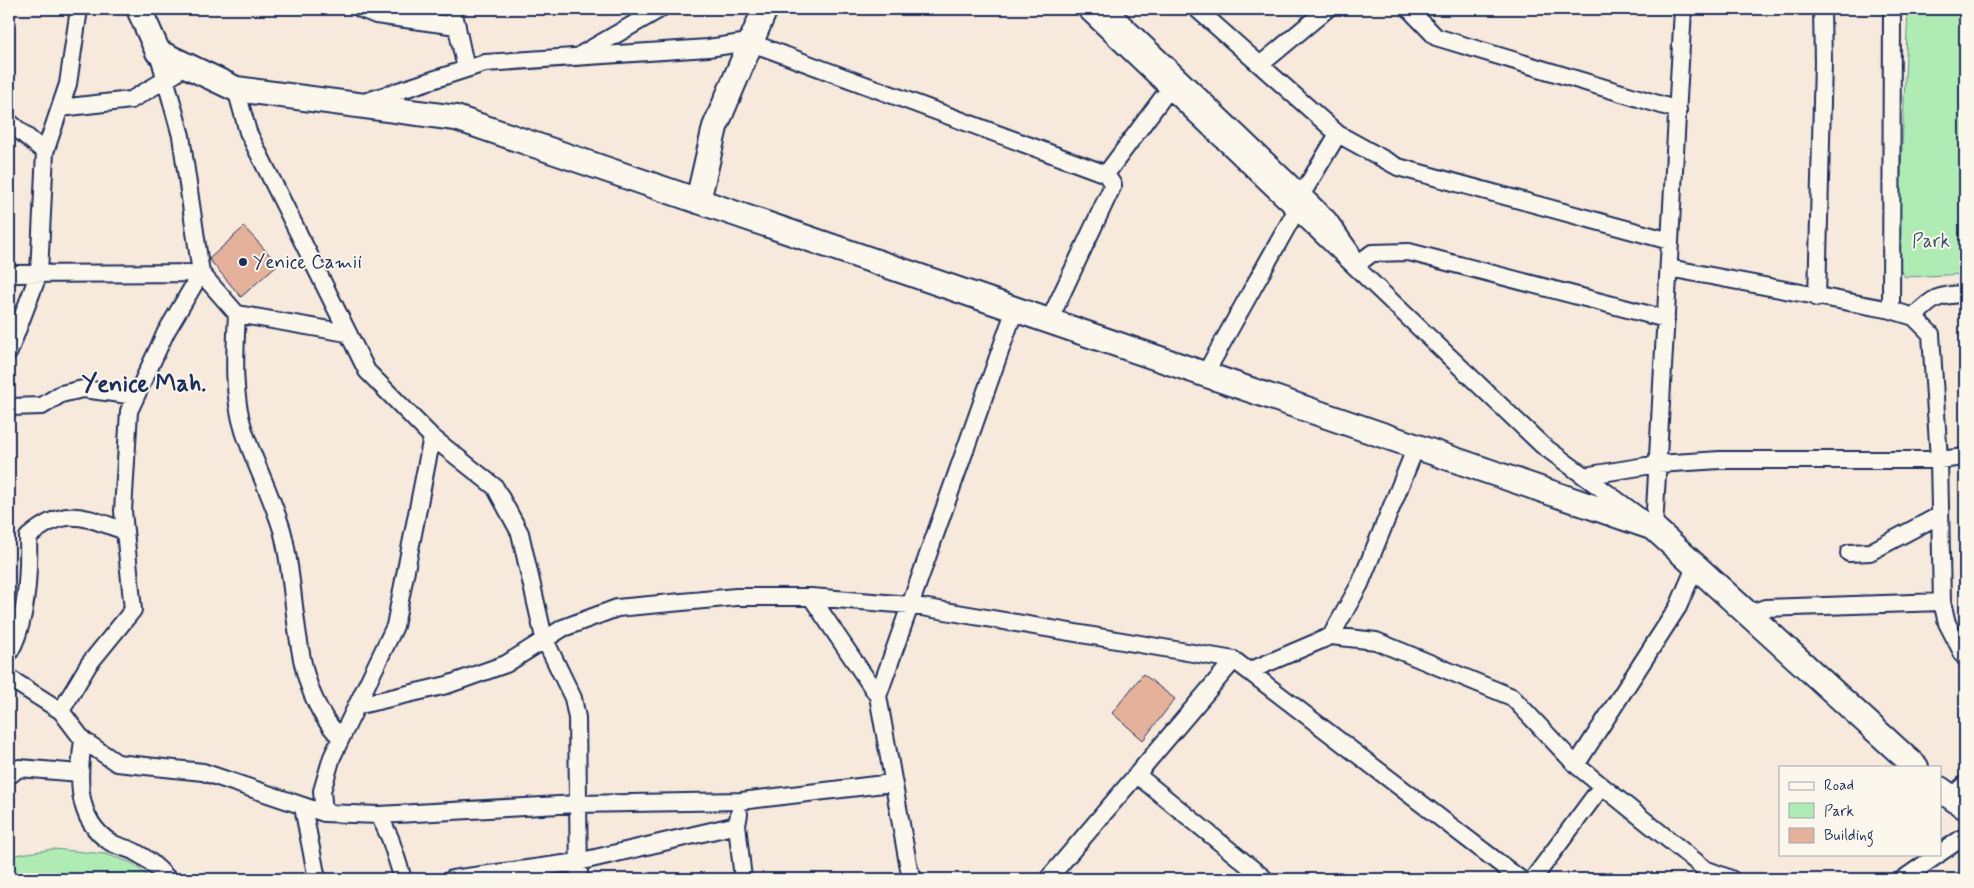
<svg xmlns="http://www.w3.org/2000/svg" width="1974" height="888" font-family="Mynerve,sans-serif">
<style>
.green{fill:#aeecb3;stroke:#648e88}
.building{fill:#e6b19a;stroke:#1b2f5e}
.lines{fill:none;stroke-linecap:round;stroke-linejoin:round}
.street-casing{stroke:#1b2f5e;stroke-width:20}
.secondary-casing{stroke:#1b2f5e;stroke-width:28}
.street{stroke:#fbf7ec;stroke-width:16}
.secondary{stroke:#fbf7ec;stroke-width:24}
.poi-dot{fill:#1b2f5e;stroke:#fbf7ec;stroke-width:2}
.labels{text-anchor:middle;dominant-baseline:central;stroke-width:4;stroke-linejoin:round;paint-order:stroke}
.park-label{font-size:19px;fill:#38556f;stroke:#fbf7ec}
.poi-label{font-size:19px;fill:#1b2f5e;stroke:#fbf7ec;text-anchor:start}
.district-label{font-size:24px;font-weight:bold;fill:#1b2f5e;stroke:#fbf7ec}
</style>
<rect width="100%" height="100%" fill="#f7e9dc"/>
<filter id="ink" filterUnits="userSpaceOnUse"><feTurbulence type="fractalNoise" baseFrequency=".02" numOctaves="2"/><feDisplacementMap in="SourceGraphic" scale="10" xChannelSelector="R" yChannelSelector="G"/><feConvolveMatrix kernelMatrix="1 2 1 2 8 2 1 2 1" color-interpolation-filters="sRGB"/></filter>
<g filter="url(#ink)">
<path class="green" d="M1908,9H1965V274L1905,277L1897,264Z
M53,849L105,854L132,863L152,879H9V856Z"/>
<path class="building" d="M244,227L278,264L241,297L209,259Z
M1143,674L1175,699L1143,740L1112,713Z"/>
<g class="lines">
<defs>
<path id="street" d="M361,9L376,15L457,26
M453,9L466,69
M1085,9L1542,445L1640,517
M1108,9L1328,219L1351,252
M1197,9L1338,134L1398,167L1670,241
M1409,9L1436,37L1678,110
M158,52L181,136L201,273L237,314L347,333
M582,54L660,9
M1260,65L1327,9
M236,89L248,132L367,371L432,437L495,487L520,533L544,638L573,698L577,718L579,879
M361,103L485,63L708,48L749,42L1106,174L1169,89
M60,108L131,100L175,74
M9,122L45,152
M1359,263L1372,253L1409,252L1666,319
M1669,268L1891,310L1914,317L1931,334L1939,460L1942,602L1947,623L1965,658
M9,274L201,273
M1817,298L1823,62L1822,9
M1891,310L1892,9
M237,314C235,353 232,393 244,431C255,464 272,497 282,530C300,596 288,687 341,738
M1914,317C1933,297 1938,295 1965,294
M1049,321L1113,185L1106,174
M9,352L39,273L45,152L68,84L79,9
M1205,374L1297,209L1302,194L1338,134
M9,407L42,406L61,394L83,389L136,396
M1584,476L1658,464L1720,460H1939L1965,457
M1654,528L1683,9
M1849,553L1870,552L1940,515
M811,597L878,696
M1749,614L1765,608L1942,602
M1331,636L1360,584L1416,447
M9,653C27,623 29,571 28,537C65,505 84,517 125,531
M1249,671L1331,636L1376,641L1512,697L1576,765L1705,869L1731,879
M9,678L61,711L83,740L117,763L203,772L324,813L379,815L390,838L403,879
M356,706L447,685L506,664L563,628L617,608L736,597H811L910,605L1234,660L1520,879
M61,711L89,664L133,610L123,511L129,411L166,332L201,273
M83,740C78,777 75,819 110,842C118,847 128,848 135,852C147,858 159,869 168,879
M1576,765L1678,607L1696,565
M1137,775L1265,879
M9,776L19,768L80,773
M1950,798L1965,784
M303,807L317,879
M324,813L322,791L332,757L395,626L432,437
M739,814L737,825L743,879
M379,815L577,804L741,801L892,783
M1940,853L1965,836
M452,879L578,862L737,825
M914,879L909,869L878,696L1015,309
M1048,879L1234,660
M1533,879L1602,786
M1903,879L1939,854"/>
<path id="secondary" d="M139,9L158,52L236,89L456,118L1654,528L1916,767
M698,201L715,127L765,9
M1940,789L1965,807"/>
</defs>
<use href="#street" class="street-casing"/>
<use href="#secondary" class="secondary-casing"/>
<use href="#street" class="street"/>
<use href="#secondary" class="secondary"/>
</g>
</g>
<circle class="poi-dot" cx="243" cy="262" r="5"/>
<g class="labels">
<g class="park-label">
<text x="1931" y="241">Park</text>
</g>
<g class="poi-label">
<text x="253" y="262">Yenice Camii</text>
</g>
<g class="district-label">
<text x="144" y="384">Yenice Mah.</text>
</g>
</g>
<rect width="1974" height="888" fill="none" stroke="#fbf7ec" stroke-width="30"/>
<rect x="15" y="15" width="1944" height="858" fill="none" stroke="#1b2f5e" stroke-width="2" filter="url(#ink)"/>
<rect x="1779" y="766" width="162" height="90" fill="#fbf7ec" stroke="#a1a7b3"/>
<rect x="1789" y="782" width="25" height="8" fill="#fbf7ec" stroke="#a1a7b3"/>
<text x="1824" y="790" font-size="15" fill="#1b2f5e">Road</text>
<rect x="1789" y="803" width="25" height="15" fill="#aeecb3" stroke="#a1a7b3"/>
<text x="1824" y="816" font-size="15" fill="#1b2f5e">Park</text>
<rect x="1789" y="828" width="25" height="15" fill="#e6b19a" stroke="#a1a7b3"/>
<text x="1824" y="840" font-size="15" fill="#1b2f5e">Building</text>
</svg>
